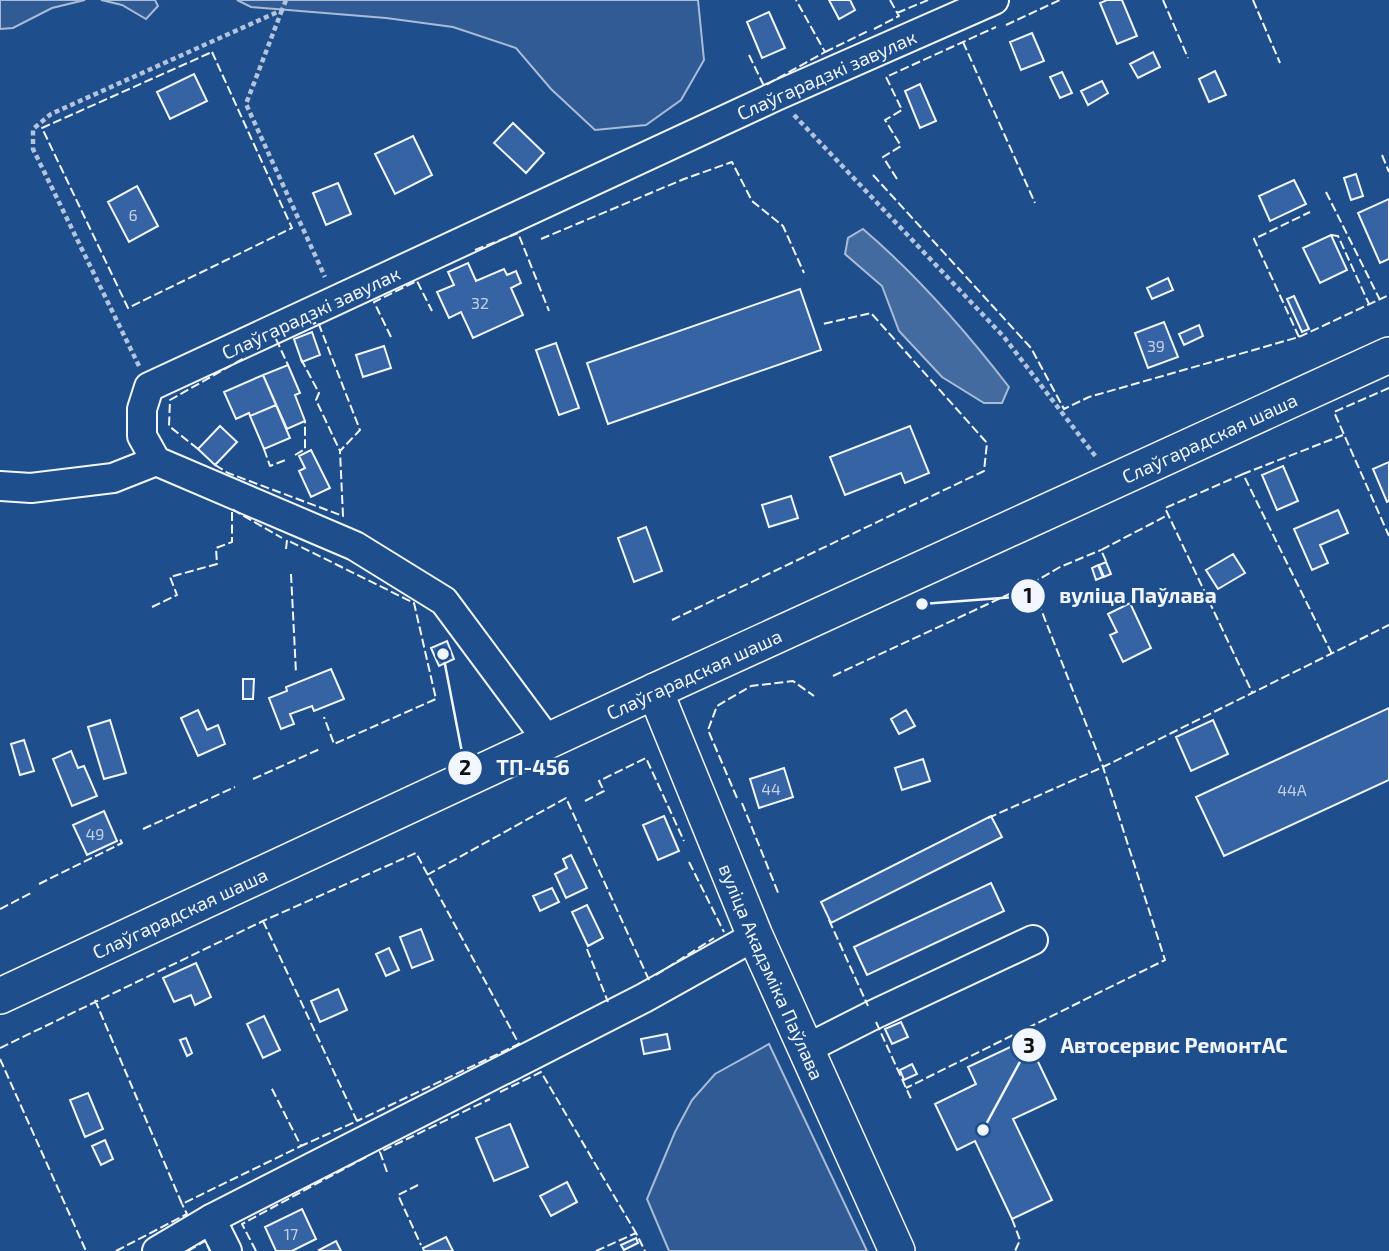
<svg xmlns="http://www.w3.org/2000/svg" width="1389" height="1251" font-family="'Exo 2',sans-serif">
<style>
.built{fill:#305b95;stroke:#a8bbd7;stroke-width:2}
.water{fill:#446ba0;stroke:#a8bbd7;stroke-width:2}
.building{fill:#3563a3;stroke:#f2f6ff;stroke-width:2}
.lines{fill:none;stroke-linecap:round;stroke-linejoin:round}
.minor-casing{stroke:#f2f6ff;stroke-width:32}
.major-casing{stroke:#f2f6ff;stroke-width:38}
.path{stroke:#b3c4dc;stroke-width:4.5;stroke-dasharray:5 3.5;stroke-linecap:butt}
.minor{stroke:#1f4e8c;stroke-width:28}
.major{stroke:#1f4e8c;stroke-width:35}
.fence{stroke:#f2f6ff;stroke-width:2;stroke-dasharray:9 3.5;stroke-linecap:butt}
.labels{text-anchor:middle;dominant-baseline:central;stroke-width:5;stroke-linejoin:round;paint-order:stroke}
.number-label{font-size:16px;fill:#c3d1e8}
.street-label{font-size:19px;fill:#f2f6ff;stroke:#1f4e8c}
.leader{fill:none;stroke:#f2f6ff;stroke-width:2.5}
.callout-dot{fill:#f2f6ff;stroke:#1f4e8c;stroke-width:2.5}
.mark-label{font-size:21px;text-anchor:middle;font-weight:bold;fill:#111}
.callout-label{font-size:21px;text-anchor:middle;font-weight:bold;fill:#f2f6ff;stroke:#1f4e8c;stroke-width:5;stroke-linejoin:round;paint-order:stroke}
</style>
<rect width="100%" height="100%" fill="#1f4e8c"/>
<path class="built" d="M0,0H85L52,8L13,28L0,29Z
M101,0H155L158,6L146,19L122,5Z
M237,0H698L704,60L681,100L646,125L595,130L551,89L516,48L453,27L386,18L251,7Z
M769,1044L867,1251H669L647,1199L675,1132L692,1100L715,1074Z"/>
<path class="water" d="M863,229C918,276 965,330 1009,387L1002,403H984L942,377L899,331L882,286L845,254L848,238Z"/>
<path class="building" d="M829,0H850L855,10L839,19Z
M1107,0H1122L1137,36L1117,44L1100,3Z
M769,12L785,48L762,58L747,22Z
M1032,33L1044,61L1021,70L1010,42Z
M1153,52L1160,67L1138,78L1130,64Z
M1215,71L1226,95L1209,102L1199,79Z
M1062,72L1072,93L1060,98L1050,77Z
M194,74L207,101L170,119L157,92Z
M1102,81L1108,93L1088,105L1081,91Z
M920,84L936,121L920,128L905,91Z
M513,123L544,153L526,173L494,143Z
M413,136L432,175L395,194L375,154Z
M1356,174L1363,196L1351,200L1344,178Z
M1294,180L1306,204L1270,221L1259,196Z
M338,183L351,214L326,225L313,193Z
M137,186L158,226L129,242L108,202Z
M1389,199V259L1380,263L1358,213Z
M1331,235L1347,270L1320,283L1303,248Z
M468,263L476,281L504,269L507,275L516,271L521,283L511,288L523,315L473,338L461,312L449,318L437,292L454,285L448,272Z
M1168,278L1173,290L1152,299L1147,288Z
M800,289L821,350L608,424L587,363Z
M1294,296L1309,329L1302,332L1287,299Z
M1164,322L1178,357L1148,368L1135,333Z
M1199,325L1203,336L1184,345L1179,334Z
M312,332L320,355L302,362L294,339Z
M556,343L579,408L559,415L536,350Z
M384,346L391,368L363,377L356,355Z
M288,365L300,393L295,395L305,421L287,429L263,375Z
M263,375L276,405L250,416L249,413L236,419L224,392Z
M276,405L290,438L264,449L250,416Z
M220,426L237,442L215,465L198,449Z
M910,426L929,473L905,483L901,473L845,495L830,457Z
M311,450L330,488L311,497L299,471L305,468L299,456Z
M1389,462V501L1387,502L1373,469Z
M1283,466L1298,501L1277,510L1262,475Z
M791,496L798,518L769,527L762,505Z
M1338,510L1348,533L1320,545L1328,563L1312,570L1294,529Z
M646,527L662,571L634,582L618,538Z
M1233,554L1245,573L1218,589L1206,570Z
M1106,562L1111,574L1104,577L1099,565Z
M1098,565L1103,577L1096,580L1092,568Z
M1130,603L1151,648L1123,662L1110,635L1117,632L1108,614Z
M447,641L454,659L439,666L431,648Z
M331,669L344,699L314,711L312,706L290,714L294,724L281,729L269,698L287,691L286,687Z
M243,679H254L253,699H243Z
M1389,708V780L1224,856L1196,797Z
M198,710L207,730L218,725L225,744L198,756L181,718Z
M906,710L915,726L899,734L891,719Z
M110,720L126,773L104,779L88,727Z
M1213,720L1228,754L1191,771L1176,737Z
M24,740L34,771L20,775L11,744Z
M71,751L78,768L84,766L97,796L72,806L53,759Z
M923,759L930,781L902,790L895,768Z
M784,768L793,797L759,808L750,779Z
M104,811L117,841L87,855L73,825Z
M664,816L679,851L658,860L643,825Z
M991,816L1002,837L831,923L821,902Z
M571,855L587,888L566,898L555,874L567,868L563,859Z
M991,883L1004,911L867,975L854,947Z
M552,888L559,902L540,911L533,896Z
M587,905L603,938L588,946L572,912Z
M421,929L433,960L412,968L400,937Z
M389,948L399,970L386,976L376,954Z
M196,963L211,997L195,1005L191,995L174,1002L163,978Z
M338,989L347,1010L320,1022L311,1001Z
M264,1016L280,1050L263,1058L247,1024Z
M901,1022L908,1037L892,1044L885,1029Z
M667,1034L670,1049L644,1054L641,1039Z
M186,1038L192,1053L187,1056L180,1040Z
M1027,1039L1056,1099L1013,1119L1052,1200L1012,1219L975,1141L957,1150L935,1104L976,1084L968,1067Z
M912,1064L917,1074L904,1080L900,1070Z
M88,1093L103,1129L85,1137L70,1100Z
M510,1124L528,1167L494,1181L476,1138Z
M105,1140L113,1159L101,1165L92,1146Z
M567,1182L577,1202L551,1216L540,1196Z
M302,1209L316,1239L292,1251H276L265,1227Z
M446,1237L453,1251H424L423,1248Z
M636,1238L638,1243L624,1250L621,1245Z
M336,1241L341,1251H320L319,1250Z"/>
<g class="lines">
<defs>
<g id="minor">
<path d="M0,486L31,488L113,478L156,461"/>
<path id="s1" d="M548,741L444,601L355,546L156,461L142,436V409L149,387L776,96L994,0"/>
<path d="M806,1049L873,1015L1033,940"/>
<path d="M211,1219L227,1251"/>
<path d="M157,1251L211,1219L644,998L755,936"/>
</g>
<g id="major">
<path id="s2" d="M655,691L755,936L897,1251"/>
<path id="s3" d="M0,996L655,691L1389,355"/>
</g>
</defs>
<use href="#minor" class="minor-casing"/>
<use href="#major" class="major-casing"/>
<path class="path" d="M282,10L246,104L325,277
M794,115L1004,337L1096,457
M139,366L33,149V129L51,114L282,10L286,0"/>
<use href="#minor" class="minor"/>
<use href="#major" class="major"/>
<path class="fence" d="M1163,0L1188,58
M1253,0L1280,63
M897,13L928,0
M1006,25L1060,0
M874,29L899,16L890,0
M963,42L1035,203
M212,52L292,228L128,308L42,128Z
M825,52L868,31
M749,55L764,86L825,52L796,0
M1382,155L1389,172
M873,175L1031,348L1064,409L1089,397L1299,337L1389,295
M897,179L883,157L901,146L885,120L902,110L886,77L996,27
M1326,192L1380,300
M1331,235L1338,236L1369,304
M541,239L684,179L732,162L752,201L783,226L804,273
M475,250L518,233L549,311
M391,337L374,302L417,281L432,311
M1299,337L1254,239L1310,212
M276,339L288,365
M301,359L319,393L316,400L340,451
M1389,388L1334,412L1389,536
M198,449L169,426L170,400L246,357
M264,449L270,466L288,459
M295,455L305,449V421
M215,465L228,473L343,516L340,451L360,430L318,322L313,324
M1243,474L1165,508L1252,692
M286,549L287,540L414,603L436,699L334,744L324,717
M1106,561L1101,550L1168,515
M291,574L296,673
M1031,584L1060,567L1101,550
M152,607L177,595L170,577L217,564L216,548L232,542V509L282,538
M672,620L984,471L987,443L871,313L823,324
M1332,654L1243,474L1343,435
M833,676L1031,584L1103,767L1165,960L906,1088
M253,779L320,749
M737,798L708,730L717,706L751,686L793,681L814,696
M585,801L604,791L599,781L646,758L684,841
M742,803L779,895
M988,818L1103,767L1389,625
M143,829L235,787
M689,862L724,932
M427,875L566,798L649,980
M39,884L122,843L120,839
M0,909L33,892
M829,920L868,1006
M263,921L357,1121L301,1146L271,1087
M587,949L608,1002
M656,975L714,938
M95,1000L182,1204L301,1146
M876,1022L912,1101
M0,1048L263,921L416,853L519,1044L357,1121
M0,1059L86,1251
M500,1092L541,1072L636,1233
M387,1172L380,1152L490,1099
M418,1185L398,1195L421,1245
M1012,1219L1020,1240L1015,1251
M116,1251L187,1214L182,1204
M188,1251L205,1241L210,1251
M256,1251L242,1224L366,1157
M596,1251L636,1233L645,1251"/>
</g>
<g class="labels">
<g class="number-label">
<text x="133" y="214">6</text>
<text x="480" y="302">32</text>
<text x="1156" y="345">39</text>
<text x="771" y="788">44</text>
<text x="1292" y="789">44А</text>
<text x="95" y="833">49</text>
<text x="291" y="1233">17</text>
</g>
<g class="street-label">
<text stroke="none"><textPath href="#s1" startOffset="1320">Слаўгарадзкі завулак</textPath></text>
<text stroke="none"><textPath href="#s1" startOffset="752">Слаўгарадзкі завулак</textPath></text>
<text stroke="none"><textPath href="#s3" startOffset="1332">Слаўгарадская шаша</textPath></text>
<text stroke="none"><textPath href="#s3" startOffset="765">Слаўгарадская шаша</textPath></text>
<text stroke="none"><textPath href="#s3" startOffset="198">Слаўгарадская шаша</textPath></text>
<text stroke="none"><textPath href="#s2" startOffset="304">вуліца Акадэміка Паўлава</textPath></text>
</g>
</g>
<path class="leader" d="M922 604L1028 596M443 654L465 768M983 1130L1029 1045"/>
<g class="callout-dot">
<circle cx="922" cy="604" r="7"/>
<circle cx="443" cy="654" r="7"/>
<circle cx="983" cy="1130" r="7"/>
<circle cx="1028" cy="596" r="18"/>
<circle cx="465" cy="768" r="18"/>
<circle cx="1029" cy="1045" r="18"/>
</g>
<g class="mark-label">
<text x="1028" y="603">1</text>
<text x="465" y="775">2</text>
<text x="1029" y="1053">3</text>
</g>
<g class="callout-label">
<text x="1138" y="603">вуліца Паўлава</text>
<text x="533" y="775">ТП-456</text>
<text x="1174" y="1053">Автосервис РемонтАС</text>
</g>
</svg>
